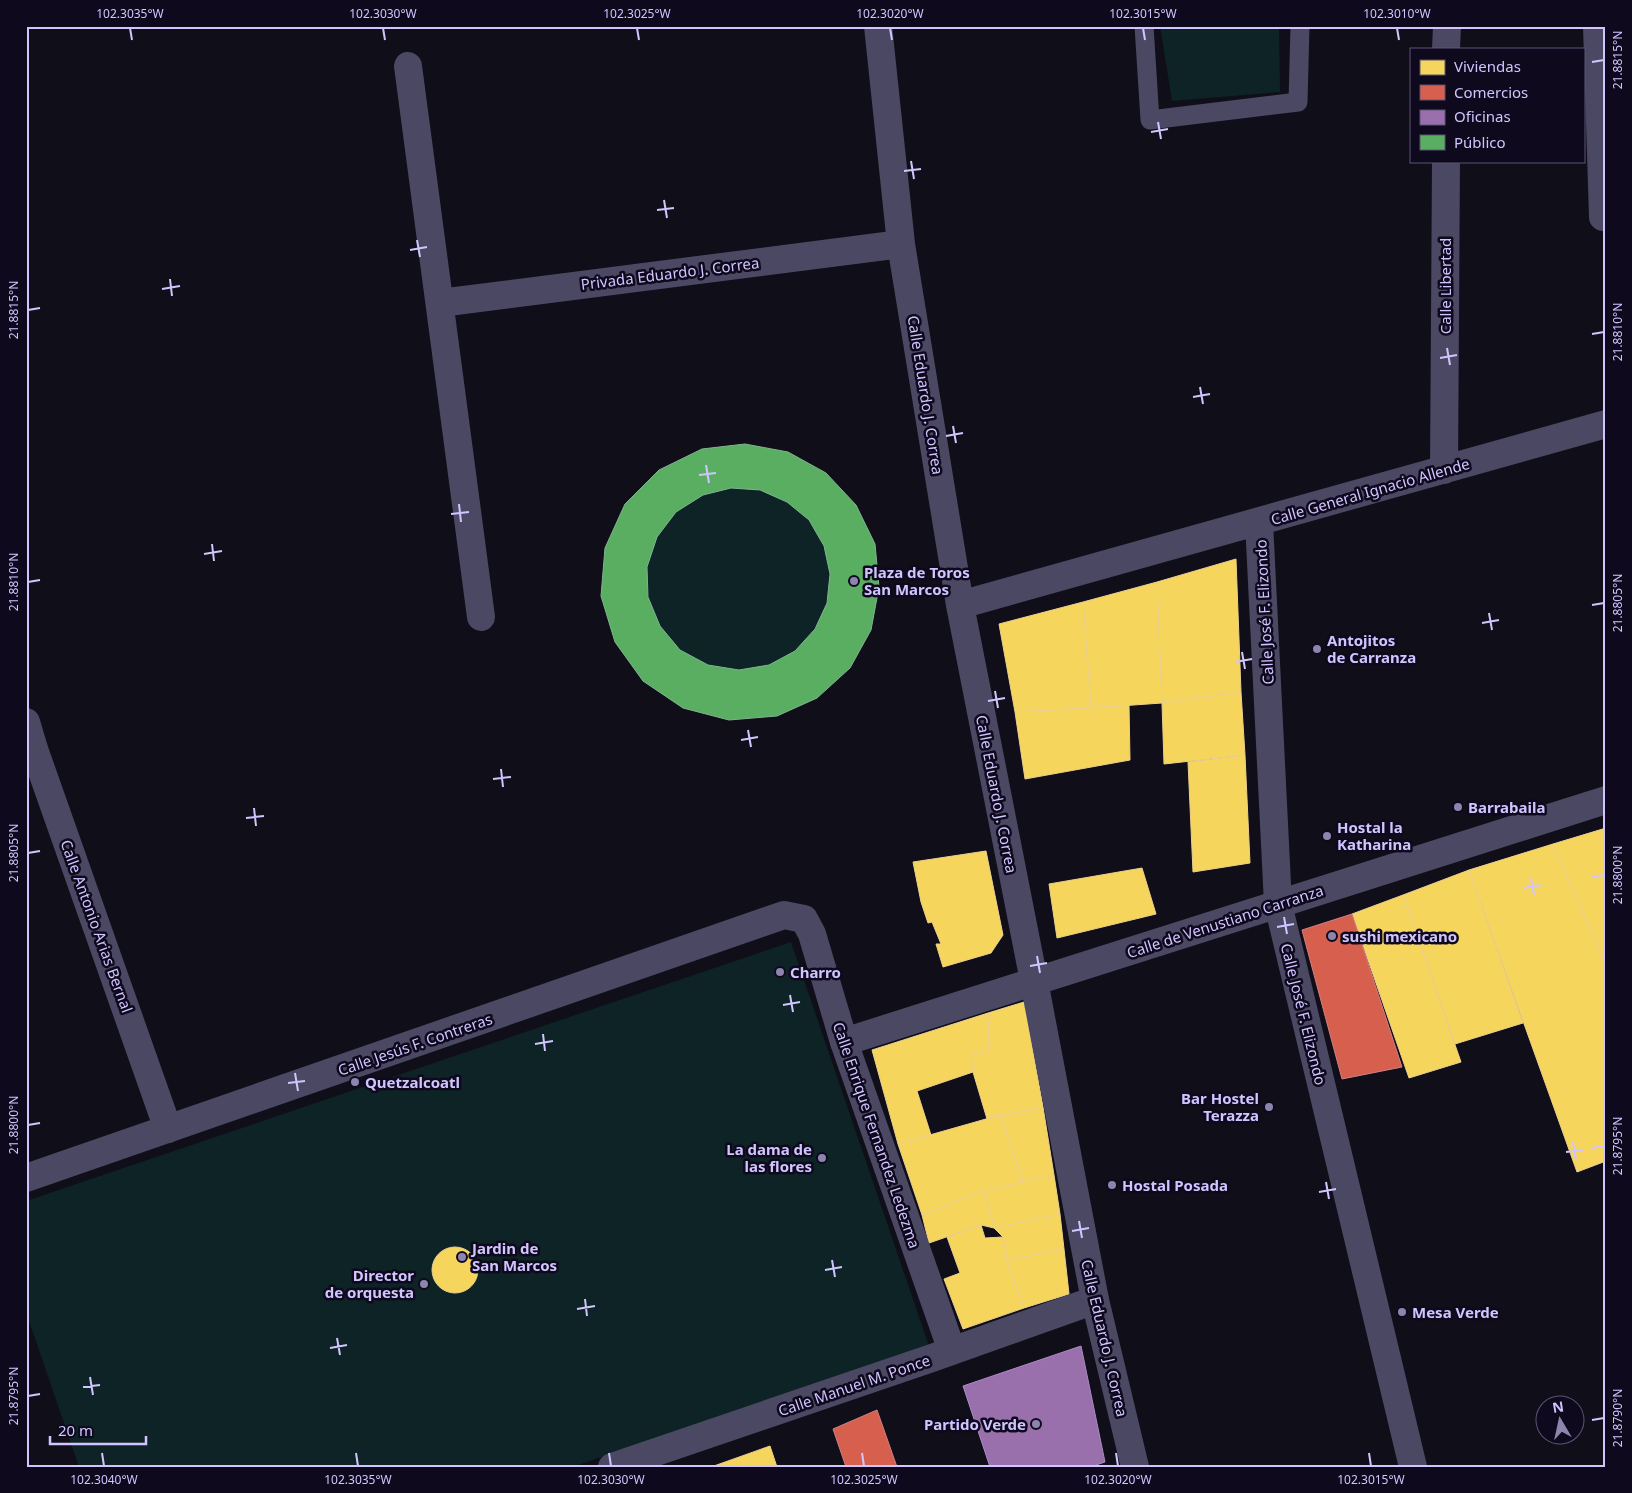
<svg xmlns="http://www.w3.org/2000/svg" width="1632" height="1493" font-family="'Noto Sans',sans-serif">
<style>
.green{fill:#0d2326}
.homes{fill:#f6d55c;stroke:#ebd08d}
.shops{fill:#d6604d;stroke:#d47e82}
.offices{fill:#9970ab;stroke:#aa8ac4}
.public{fill:#5aae61;stroke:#7eb590;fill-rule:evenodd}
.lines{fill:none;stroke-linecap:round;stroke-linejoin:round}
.service{stroke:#4b4863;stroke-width:19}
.minor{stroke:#4b4863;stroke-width:28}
.tertiary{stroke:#4b4863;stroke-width:28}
.ticks{fill:none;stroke:#d1c5ff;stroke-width:2}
.poi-dot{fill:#8d85ae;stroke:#0e091d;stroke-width:2}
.labels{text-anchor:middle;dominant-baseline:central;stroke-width:5;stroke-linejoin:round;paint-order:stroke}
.street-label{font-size:15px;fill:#d1c5ff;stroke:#0e091d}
.poi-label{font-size:15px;font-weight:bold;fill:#d1c5ff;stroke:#0e091d;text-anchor:start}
.neatline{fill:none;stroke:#d1c5ff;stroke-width:2}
.ticks-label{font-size:12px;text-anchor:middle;fill:#d1c5ff}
</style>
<rect width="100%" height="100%" fill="#100e18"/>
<path class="green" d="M1160,26H1279L1280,92L1172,101Z
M647 579a91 91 0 1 1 182 0a91 91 0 1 1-182 0Z
M791,942L929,1346L572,1467H79L26,1312V1201Z"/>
<path class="homes" d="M1236,559L1241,692L1162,703L1157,582Z
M1157,582L1162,703L1091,708L1083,602Z
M1083,602L1091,708L1015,712L999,624Z
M1241,692L1245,755L1164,764L1162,703Z
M1129,705L1130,760L1025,779L1015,712Z
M1245,755L1250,863L1193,872L1188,762Z
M1606,828V966L1553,844Z
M1553,844L1606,966V1161L1577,1172L1469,870Z
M986,851L1003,935L991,953L943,967L936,944H941L932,922L928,923L921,902L913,862Z
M1142,868L1156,914L1057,938L1049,884Z
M1469,870L1523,1023L1455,1044L1403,895Z
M1403,895L1461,1062L1409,1078L1352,914Z
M1024,1002L1043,1107L987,1119L973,1072L971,1056L989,1050L988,1013Z
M988,1013L989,1050L971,1056L973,1072L917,1091L931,1135L898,1144L872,1050Z
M1043,1107L1054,1175L1023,1182L1000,1115Z
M1000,1115L1023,1182L985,1190L922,1215L898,1144Z
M1054,1175L1060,1214L994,1228L985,1190Z
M985,1190L994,1228L981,1225L929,1243L922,1215Z
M1060,1214L1064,1249L1007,1260L1003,1237L994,1228Z
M981,1225L985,1238L1003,1237L1007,1260L1024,1308L963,1329L944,1279L960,1273L947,1237Z
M432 1270a23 23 0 1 1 46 0a23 23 0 1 1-46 0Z
M1064,1249L1069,1294L1024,1308L1007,1260Z
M770,1446L777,1467H711Z"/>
<path class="shops" d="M1352,914L1402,1067L1342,1079L1302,930Z
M877,1410L897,1467H846L833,1429Z"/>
<path class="offices" d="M1081,1346L1105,1462L1090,1467H990L963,1386Z"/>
<path class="public" d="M745,444L788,452L826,473L856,505L875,544L879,587L871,630L850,668L817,698L777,716L729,720L683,708L643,681L615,642L601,596L605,548L625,504L659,470L702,449ZM731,488L760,490L787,502L809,520L824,546L830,574L827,603L815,629L795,651L769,665L739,670L708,665L680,650L660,626L648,597L647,567L657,537L676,512L703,495Z"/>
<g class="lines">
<path class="service" d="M1144,26L1150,120L1298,102L1300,26"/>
<path class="minor" d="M878,26L901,244L960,605L1034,981
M1597,26L1603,217H1606
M1446,49L1447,26
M408,66L481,617
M440,303L901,244
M1444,470L1446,161
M1259,522L1278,904
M960,605L1606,424
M26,722L34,749L168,1129
M844,1042L952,1351
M612,1467L932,1358L1095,1300"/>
<path class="tertiary" d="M1278,904L1413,1467
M1034,981L1095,1300L1135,1467
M26,1178L784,915L804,919L812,934L844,1042L1606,800"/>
</g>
<path class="ticks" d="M130,28L132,40M383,28L385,40M637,28L639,40M890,28L892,40M1143,28L1145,40M1397,28L1399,40M1592,62L1604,60M1158,122L1161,139M1151,132L1168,129M911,161L914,179M904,171L921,169M664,200L667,218M657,210L674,208M417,240L420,257M410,250L427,247M170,279L172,296M162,289L180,286M28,310L40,308M1592,334L1604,332M1447,348L1450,365M1440,358L1457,355M1200,387L1203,404M1193,397L1210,394M953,426L956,443M946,436L963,433M706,465L709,483M699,475L716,473M459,504L461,522M451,514L469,512M212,544L214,561M204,554L222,551M28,582L40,580M1592,605L1604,603M1489,613L1492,630M1482,623L1499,620M1242,652L1245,669M1235,662L1252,659M995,691L998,708M988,701L1005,698M748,730L751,747M741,740L758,737M501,769L503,787M493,779L511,777M254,808L256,826M246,818L264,816M28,853L40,851M1592,877L1604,875M1531,878L1534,895M1524,888L1541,885M1284,917L1287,934M1277,927L1294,924M1037,956L1040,973M1030,966L1047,963M790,995L793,1012M783,1005L800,1002M543,1034L545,1051M535,1044L553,1041M295,1073L298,1091M288,1083L305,1081M28,1125L40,1123M1573,1142L1576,1160M1592,1148L1604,1146M1566,1152L1583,1150M1326,1182L1329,1199M1319,1192L1336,1189M1079,1221L1082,1238M1072,1231L1089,1228M832,1260L835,1277M825,1270L842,1267M585,1299L587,1316M577,1309L595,1306M337,1338L340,1355M330,1348L347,1345M90,1377L93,1395M83,1387L100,1385M28,1396L40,1394M1592,1420L1604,1418M102,1453L104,1466M356,1453L358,1466M609,1453L611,1466M862,1453L864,1466M1116,1453L1118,1466M1369,1453L1371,1466"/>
<g class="poi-dot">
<circle cx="854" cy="581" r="5"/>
<circle cx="1317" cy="649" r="5"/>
<circle cx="1458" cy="807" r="5"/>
<circle cx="1327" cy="836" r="5"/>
<circle cx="1332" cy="936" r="5"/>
<circle cx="780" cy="972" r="5"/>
<circle cx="355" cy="1082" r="5"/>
<circle cx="1269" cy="1107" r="5"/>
<circle cx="822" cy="1158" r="5"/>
<circle cx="1112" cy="1185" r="5"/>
<circle cx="462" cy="1257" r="5"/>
<circle cx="424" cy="1284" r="5"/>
<circle cx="1402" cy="1312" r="5"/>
<circle cx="1036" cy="1424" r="5"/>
</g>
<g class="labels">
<g class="street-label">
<text transform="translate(670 273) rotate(-7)">Privada Eduardo J. Correa</text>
<text transform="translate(1445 286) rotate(-90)">Calle Libertad</text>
<text transform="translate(926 395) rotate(81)">Calle Eduardo J. Correa</text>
<text transform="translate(1370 491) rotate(-16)">Calle General Ignacio Allende</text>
<text transform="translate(1264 612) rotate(-93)">Calle José F. Elizondo</text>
<text transform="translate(997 794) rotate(79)">Calle Eduardo J. Correa</text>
<text transform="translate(1225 921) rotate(-18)">Calle de Venustiano Carranza</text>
<text transform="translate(97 926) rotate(70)">Calle Antonio Arias Bernal</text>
<text transform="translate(1304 1014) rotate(76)">Calle José F. Elizondo</text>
<text transform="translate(415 1044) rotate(-19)">Calle Jesús F. Contreras</text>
<text transform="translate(877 1135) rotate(71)">Calle Enrique Fernandez Ledezma</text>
<text transform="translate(1105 1338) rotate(77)">Calle Eduardo J. Correa</text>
<text transform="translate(854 1385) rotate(-19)">Calle Manuel M. Ponce</text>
</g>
<g class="poi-label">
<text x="864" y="572">Plaza de Toros<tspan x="864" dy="17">San Marcos</tspan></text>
<text x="1327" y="640">Antojitos<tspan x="1327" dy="17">de Carranza</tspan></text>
<text x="1468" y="807">Barrabaila</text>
<text x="1337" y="827">Hostal la<tspan x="1337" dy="17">Katharina</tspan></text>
<text x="1342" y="936">sushi mexicano</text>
<text x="790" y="972">Charro</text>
<text x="365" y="1082">Quetzalcoatl</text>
<text x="1259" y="1098" text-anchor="end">Bar Hostel<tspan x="1259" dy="17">Terazza</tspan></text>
<text x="812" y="1149" text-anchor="end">La dama de<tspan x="812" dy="17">las flores</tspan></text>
<text x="1122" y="1185">Hostal Posada</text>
<text x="472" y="1248">Jardin de<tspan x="472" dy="17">San Marcos</tspan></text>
<text x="414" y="1275" text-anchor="end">Director<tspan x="414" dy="17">de orquesta</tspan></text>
<text x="1412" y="1312">Mesa Verde</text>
<text x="1026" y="1424" text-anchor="end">Partido Verde</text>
</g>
</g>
<rect width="1632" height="1493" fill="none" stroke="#0e091d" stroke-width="55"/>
<rect x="1410" y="48" width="175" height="115" fill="#0e091d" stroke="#5c5477"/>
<rect x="1420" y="60" width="25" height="15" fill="#f6d55c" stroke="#5c5477"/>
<text x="1454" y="72" font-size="15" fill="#d1c5ff">Viviendas</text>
<rect x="1420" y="85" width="25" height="15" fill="#d6604d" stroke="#5c5477"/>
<text x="1454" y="98" font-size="15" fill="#d1c5ff">Comercios</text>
<rect x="1420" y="110" width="25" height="15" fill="#9970ab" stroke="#5c5477"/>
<text x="1454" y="122" font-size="15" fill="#d1c5ff">Oficinas</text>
<rect x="1420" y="135" width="25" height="15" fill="#5aae61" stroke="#5c5477"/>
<text x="1454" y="148" font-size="15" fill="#d1c5ff">Público</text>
<g transform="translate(1560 1420) rotate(351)"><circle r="24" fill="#0e091d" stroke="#5c5477"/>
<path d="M0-4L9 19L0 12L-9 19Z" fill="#8d85ae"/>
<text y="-8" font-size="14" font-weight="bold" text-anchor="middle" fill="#d1c5ff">N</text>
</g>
<path d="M50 1436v8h96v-8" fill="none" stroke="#d1c5ff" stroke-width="2.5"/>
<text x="58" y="1436" font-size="15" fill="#d1c5ff" stroke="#0e091d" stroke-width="4" paint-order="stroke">20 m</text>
<rect x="28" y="28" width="1576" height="1438" class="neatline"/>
<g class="ticks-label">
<text x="130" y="18">102.3035°W</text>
<text x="383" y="18">102.3030°W</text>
<text x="637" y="18">102.3025°W</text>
<text x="890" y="18">102.3020°W</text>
<text x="1143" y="18">102.3015°W</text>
<text x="1397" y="18">102.3010°W</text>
<text transform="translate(1618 60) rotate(-90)" y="4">21.8815°N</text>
<text transform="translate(14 310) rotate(-90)" y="4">21.8815°N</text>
<text transform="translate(1618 332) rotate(-90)" y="4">21.8810°N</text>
<text transform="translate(14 582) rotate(-90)" y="4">21.8810°N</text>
<text transform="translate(1618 603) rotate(-90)" y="4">21.8805°N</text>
<text transform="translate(14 853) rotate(-90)" y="4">21.8805°N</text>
<text transform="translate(1618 875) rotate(-90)" y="4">21.8800°N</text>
<text transform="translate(14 1125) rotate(-90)" y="4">21.8800°N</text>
<text transform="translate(1618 1146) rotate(-90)" y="4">21.8795°N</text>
<text transform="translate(14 1396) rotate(-90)" y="4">21.8795°N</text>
<text transform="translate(1618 1418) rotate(-90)" y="4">21.8790°N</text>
<text x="104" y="1484">102.3040°W</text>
<text x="358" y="1484">102.3035°W</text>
<text x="611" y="1484">102.3030°W</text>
<text x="864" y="1484">102.3025°W</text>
<text x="1118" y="1484">102.3020°W</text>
<text x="1371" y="1484">102.3015°W</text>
</g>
</svg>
